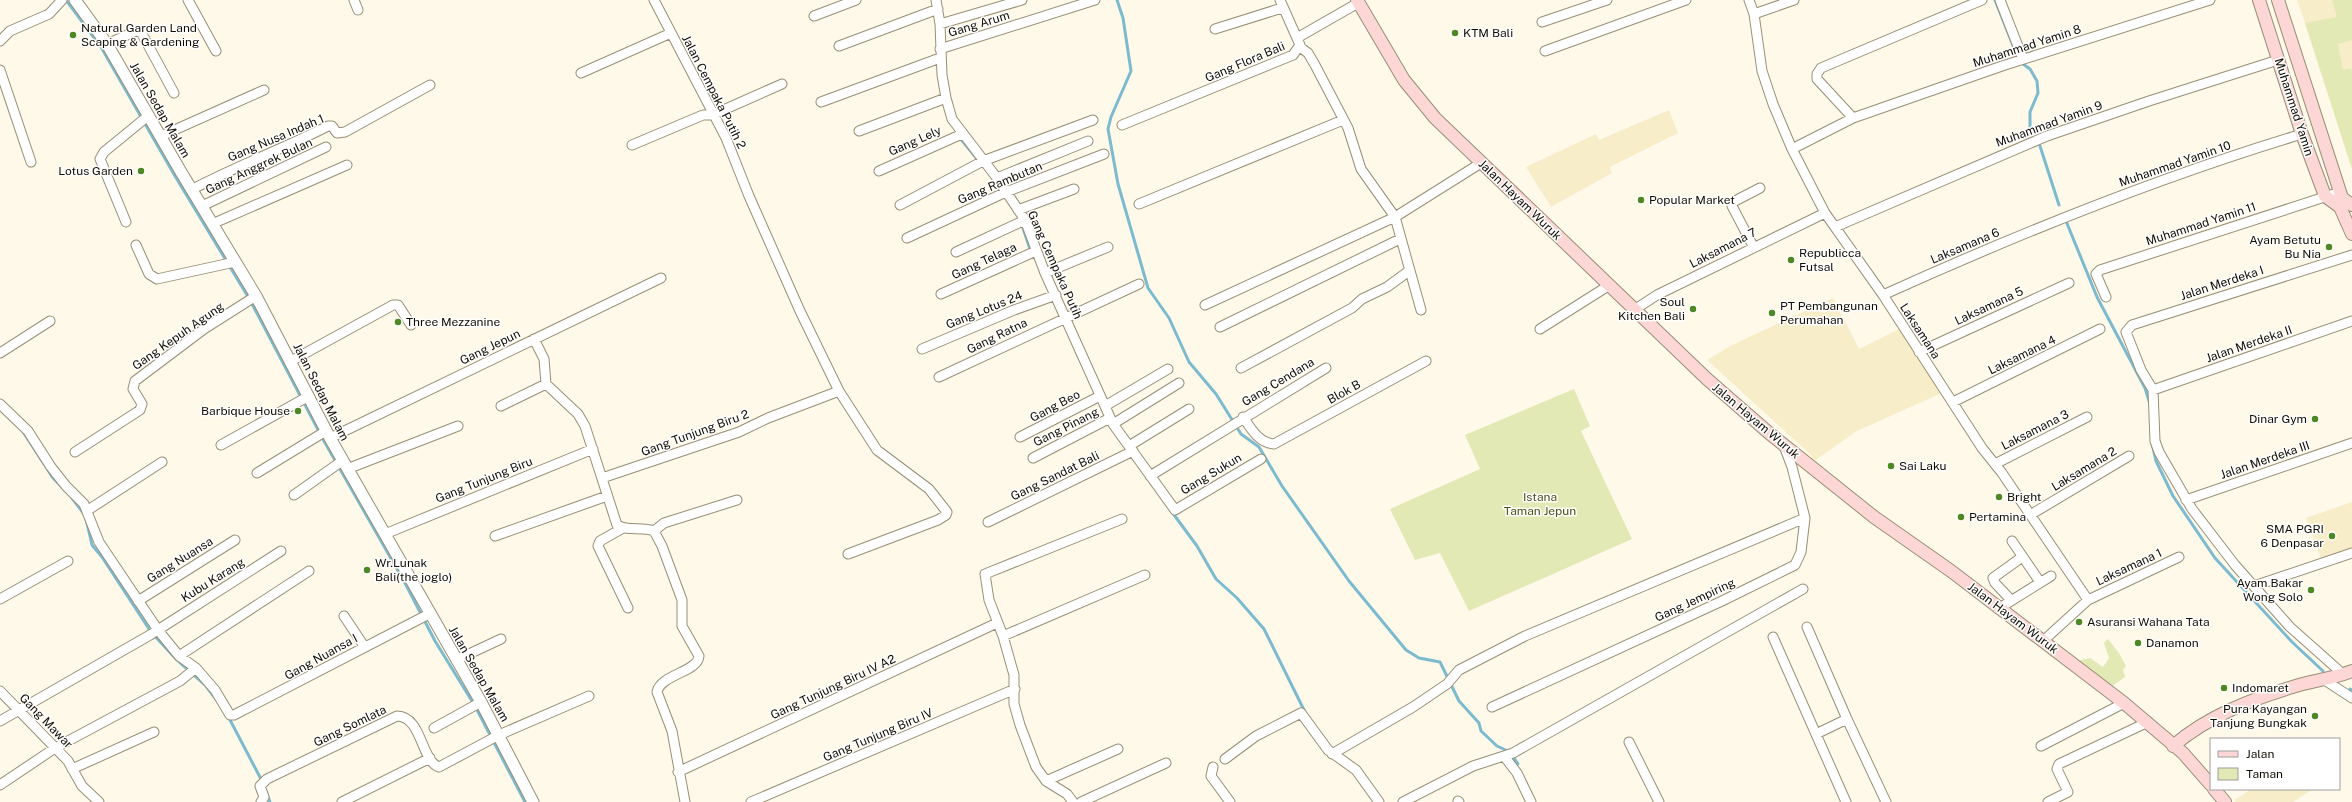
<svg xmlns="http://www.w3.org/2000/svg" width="2352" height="802" font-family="'Public Sans',sans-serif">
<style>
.built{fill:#f8edc9}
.green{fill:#e2e9b5}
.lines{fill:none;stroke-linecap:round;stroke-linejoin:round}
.stream{stroke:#7cbad0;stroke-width:3}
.minor-casing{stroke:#978f76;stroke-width:11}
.tertiary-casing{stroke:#978f76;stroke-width:13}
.secondary-casing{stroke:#978f76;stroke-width:14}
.minor{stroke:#fff;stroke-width:9}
.tertiary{stroke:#fff;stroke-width:11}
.secondary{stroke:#fdd7d5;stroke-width:12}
.poi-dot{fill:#4e8825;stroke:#fff;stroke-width:1.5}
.labels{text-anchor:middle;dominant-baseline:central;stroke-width:3;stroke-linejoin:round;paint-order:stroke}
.street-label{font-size:12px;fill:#100d04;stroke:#fff}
.poi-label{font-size:12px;fill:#100d04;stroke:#fff;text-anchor:start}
.park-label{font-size:12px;fill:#4d5115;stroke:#fff}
</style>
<rect width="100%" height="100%" fill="#fff9e9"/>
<path class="built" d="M2297,0H2352V169L2305,23Z
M1669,110L1678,133L1610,167L1612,173L1551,207L1526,167L1596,134L1599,140Z
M1833,298L1859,349L1899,329L1944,392L1857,431L1807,466L1812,456L1707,360L1732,345Z
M2352,502V553L2323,564L2306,518Z
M2252,789H2313L2293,802H2236L2234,800Z"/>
<path class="green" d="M2332,0H2352V40L2338,44L2343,70L2351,68L2352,72V169L2305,23L2337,17Z
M1574,389L1590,426L1581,431L1632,539L1469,611L1440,553L1415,560L1390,509L1480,469L1465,435Z
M2108,639L2119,653L2126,666L2123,670L2125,677L2111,687L2077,661L2090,658L2103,667L2109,658L2104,643Z"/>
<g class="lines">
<path class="stream" d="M66,0L101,47L175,176L250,300L324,441L405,583L435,641L475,706L525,802
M1117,0L1123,18L1131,71L1111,117L1108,129L1118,184L1148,288L1169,318L1189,362L1216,394L1241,434L1259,447L1282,486L1349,581L1406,650L1419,658L1440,662L1459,701L1479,723L1481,731L1497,746L1510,752L1518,764
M1995,0L2016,53
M2023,64L2030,69L2037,81L2038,93L2030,112V128
M960,138L978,160
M2040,146L2059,205
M2066,221L2097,297L2145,388L2149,401
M1022,225L1030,249
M22,430L53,478L61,486
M2152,443L2156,461L2173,496L2215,558L2292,642L2323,671
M72,498L84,514
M1172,512L1197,546L1216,579L1237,598L1264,629L1304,710
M86,519L92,545L102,557L151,632L177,660L206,686L215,698
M2350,689L2352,690
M229,718L262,781
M267,794L270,802"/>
<defs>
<path id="minor" d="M188,0L216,51
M354,0L358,10
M654,0L726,138L749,196L800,311L839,391L877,450L929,489L947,512L946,515L938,520L848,554
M936,0L940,24L942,75L946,98L952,119L997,178L1025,220L1045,273L1113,424L1175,510L1261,459
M1749,0L1754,14L1762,71L1773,104L1792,149L1825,213L1883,295L1982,448L2002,473L2088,600
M2000,0L2023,59
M1754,14L1794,0
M814,16L856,0
M1542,22L1607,0
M940,24L1022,0
M1215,29L1282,8
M1297,38L1358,3
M0,41L10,31L49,14L62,0
M107,44L136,31L141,32L174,93
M839,46L938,9
M1300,47L1308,53L1315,65L1348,128L1361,169L1395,217L1481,163
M940,49L1095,0
M1545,51L1686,0
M0,70L31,162
M581,73L671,33
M821,102L940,58
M1853,118L1817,79V74L1821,68L1982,0
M1122,125L1293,55L1300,45L1280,0
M859,131L946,98
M161,136L264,90
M632,145L703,115H712L782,84
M1792,149L1853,118L2002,66L2210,0
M879,171L962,134
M997,178L1088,141
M191,190C236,166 283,149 328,126H332L337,133L345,132L430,85
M1139,204L1343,120
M900,205L983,161L1093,120
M202,206L326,147
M1018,210L1074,189
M126,222L100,159L104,152L148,116
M212,224L347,165
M1835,227L2047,136L2149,101L2278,60
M907,238L1006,192L1104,154
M136,245L149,274L157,279L235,262
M1753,246L1732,206L1733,202L1760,188
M956,252L1025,220
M1045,273L1108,247
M941,294L1036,251
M1883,295C2020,233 2159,177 2302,134
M2106,297L2096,274L2100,270L2340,192
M1205,305L1395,217L1421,310
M1634,310L1657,295L1825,213
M1220,327L1400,239
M1540,329L1608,286
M534,339L544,359L546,384
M922,349L1014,310L1056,295
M1919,352L2069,283
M0,353L50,321
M291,361L393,305H398L411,325
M1241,368L1352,308L1362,299L1387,287L1409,271
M939,377L1139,284
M2153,390L2352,321
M1953,402L2100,329
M0,404L28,431L51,467L66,486L84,504L99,542L158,630L179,656L196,668L215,690L230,715H234L429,614
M501,406L546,384L578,414L585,426L617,525C628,532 642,526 654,531
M1105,406L1168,369
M1243,417C1251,429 1259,443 1274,444L1426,361
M1113,424L1179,383
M1020,437L1100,396
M330,438L661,278
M221,445L309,396
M1129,446L1189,409
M75,452L140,410L142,404L133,389L135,381L204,329L256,296
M1033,458L1110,418
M1995,464L2087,417
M347,469L458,426
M257,473L326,431
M1150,476L1326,368
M602,478L739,432L768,418L839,391
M294,495L342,461
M2186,500L2352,443
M88,510L162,462
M2030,515L2129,456
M988,522L1133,451
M623,528L600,541L598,546L628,608
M654,531L662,546L682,600V626L699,656C698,672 661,674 657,692L672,731L685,802
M654,531L664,523L737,500
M385,534L593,449
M495,536L607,496
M2012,541L2040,582
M2254,586L2352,553
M0,599L68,561
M2011,600L1995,583L1993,578L2022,557
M138,601L235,540
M1998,609L2051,576
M344,616L364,646
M1807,627L1847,719L1886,802
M1003,636L1145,575
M1773,637L1846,802
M2043,641L2088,600L2179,557
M179,656L309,571
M456,660L501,639
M2344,675L2290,627L2235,565L2192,509L2159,452L2155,441L2153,390L2141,370L2126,332L2132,325L2352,255
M2323,679L2352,698
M0,691L68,761L82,786L99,802
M1492,707L1722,601L1795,565L1801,552L1805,518L1792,467L1784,446
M0,721L150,635L281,551
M434,728L481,702
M1816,734L1847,719
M1629,742L1659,802
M2041,746L2124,703
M1332,754L1413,707L1447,684L1459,670L1525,636L1805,518
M1504,756L1517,773L1531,802
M1225,759L1256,736L1301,713L1328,750L1356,770L1379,802
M1213,767L1211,776L1230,802
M72,769L154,732
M678,772L997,623
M1046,781L1118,749
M0,785L55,748L180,681L196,668
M1458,801L1459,802
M261,802L264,797L260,786L267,779L397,716C422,716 421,761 439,767L499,735L589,696
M342,802L430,758
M751,802L1015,689
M1073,802L1067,794L1046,781L1036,767L1020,725L1014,704V675L1003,636L989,600L985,574L1122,519
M1081,802L1166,763
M1403,802L1473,766L1513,753L1803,589
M2048,802L2068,792L2057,769L2059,764L2148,722"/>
<path id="tertiary" d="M75,0L107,44L181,172L256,296L330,438L481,702L533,802"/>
<path id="secondary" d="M1357,0L1404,80L1435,118L1707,379L1769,433L1874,517L1951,571L2124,703L2183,753L2211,785
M2259,0L2302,134L2325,196L2340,207
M2278,0L2342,198L2352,205
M2342,199L2340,207L2352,234
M2173,746C2209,715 2255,698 2299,685C2316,680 2335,678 2352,671
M2214,789L2225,802"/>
</defs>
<use href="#minor" class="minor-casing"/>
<use href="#tertiary" class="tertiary-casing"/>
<use href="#secondary" class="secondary-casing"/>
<use href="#minor" class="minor"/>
<use href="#tertiary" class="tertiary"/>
<use href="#secondary" class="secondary"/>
</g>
<g class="poi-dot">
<circle cx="1455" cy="33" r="4"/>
<circle cx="73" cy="35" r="4"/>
<circle cx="141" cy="171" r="4"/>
<circle cx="1641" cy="200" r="4"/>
<circle cx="2329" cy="247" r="4"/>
<circle cx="1791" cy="260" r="4"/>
<circle cx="1693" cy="309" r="4"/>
<circle cx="1772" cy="313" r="4"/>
<circle cx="398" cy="322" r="4"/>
<circle cx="298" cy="411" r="4"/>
<circle cx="2315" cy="419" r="4"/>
<circle cx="1891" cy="466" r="4"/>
<circle cx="1999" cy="497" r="4"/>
<circle cx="1961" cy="517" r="4"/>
<circle cx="2332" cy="536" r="4"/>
<circle cx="367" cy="570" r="4"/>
<circle cx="2311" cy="590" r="4"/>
<circle cx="2079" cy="622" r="4"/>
<circle cx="2138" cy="643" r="4"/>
<circle cx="2224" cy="688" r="4"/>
<circle cx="2315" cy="716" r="4"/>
</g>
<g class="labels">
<g class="street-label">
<text transform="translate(979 24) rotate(-17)">Gang Arum</text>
<text transform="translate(2027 46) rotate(-18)">Muhammad Yamin 8</text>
<text transform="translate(1245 62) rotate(-23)">Gang Flora Bali</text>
<text transform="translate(714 92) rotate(63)">Jalan Cempaka Putih 2</text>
<text transform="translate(2294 107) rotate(72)">Muhammad Yamin</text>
<text transform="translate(160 110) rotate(60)">Jalan Sedap Malam</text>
<text transform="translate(2049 124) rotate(-20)">Muhammad Yamin 9</text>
<text transform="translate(276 138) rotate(-23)">Gang Nusa Indah 1</text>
<text transform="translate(915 141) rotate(-24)">Gang Lely</text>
<text transform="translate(2175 164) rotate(-19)">Muhammad Yamin 10</text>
<text transform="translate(259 166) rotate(-25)">Gang Anggrek Bulan</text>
<text transform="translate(1000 183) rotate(-23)">Gang Rambutan</text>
<text transform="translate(1520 200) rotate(44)">Jalan Hayam Wuruk</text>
<text transform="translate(2201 224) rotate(-18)">Muhammad Yamin 11</text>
<text transform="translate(1965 246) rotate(-23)">Laksamana 6</text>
<text transform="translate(1723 248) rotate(-27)">Laksamana 7</text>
<text transform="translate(984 261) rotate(-25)">Gang Telaga</text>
<text transform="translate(1055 265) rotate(66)">Gang Cempaka Putih</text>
<text transform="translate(2222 283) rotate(-18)">Jalan Merdeka I</text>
<text transform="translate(1989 306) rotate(-25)">Laksamana 5</text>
<text transform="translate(984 310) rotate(-22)">Gang Lotus 24</text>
<text transform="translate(1920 331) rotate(57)">Laksamana</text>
<text transform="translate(178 336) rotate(-35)">Gang Kepuh Agung</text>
<text transform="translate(997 336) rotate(-26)">Gang Ratna</text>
<text transform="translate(2249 344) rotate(-19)">Jalan Merdeka II</text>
<text transform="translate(490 347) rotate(-26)">Gang Jepun</text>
<text transform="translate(2022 355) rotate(-26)">Laksamana 4</text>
<text transform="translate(1278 382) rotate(-31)">Gang Cendana</text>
<text transform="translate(321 392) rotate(63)">Jalan Sedap Malam</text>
<text transform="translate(1344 392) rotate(-29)">Blok B</text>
<text transform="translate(1055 406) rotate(-28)">Gang Beo</text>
<text transform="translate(1756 421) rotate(40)">Jalan Hayam Wuruk</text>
<text transform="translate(1066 427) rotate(-27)">Gang Pinang</text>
<text transform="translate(2035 430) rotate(-27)">Laksamana 3</text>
<text transform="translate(695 433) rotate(-20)">Gang Tunjung Biru 2</text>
<text transform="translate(2265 460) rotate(-19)">Jalan Merdeka III</text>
<text transform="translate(2084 469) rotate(-31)">Laksamana 2</text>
<text transform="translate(1211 474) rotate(-31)">Gang Sukun</text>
<text transform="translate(1055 476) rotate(-26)">Gang Sandat Bali</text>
<text transform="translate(484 480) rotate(-22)">Gang Tunjung Biru</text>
<text transform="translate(180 560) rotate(-32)">Gang Nuansa</text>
<text transform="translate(2129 567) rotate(-25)">Laksamana 1</text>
<text transform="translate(213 580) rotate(-32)">Kubu Karang</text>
<text transform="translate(1695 600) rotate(-25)">Gang Jempiring</text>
<text transform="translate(2013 618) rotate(37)">Jalan Hayam Wuruk</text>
<text transform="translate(321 657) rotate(-29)">Gang Nuansa I</text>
<text transform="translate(479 674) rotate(60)">Jalan Sedap Malam</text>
<text transform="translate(833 687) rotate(-25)">Gang Tunjung Biru IV A2</text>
<text transform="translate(46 721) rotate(46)">Gang Mawar</text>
<text transform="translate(350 726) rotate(-26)">Gang Somlata</text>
<text transform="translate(878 735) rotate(-23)">Gang Tunjung Biru IV</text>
</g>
<g class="poi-label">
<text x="81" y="28">Natural Garden Land<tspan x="81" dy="14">Scaping &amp; Gardening</tspan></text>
<text x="1463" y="33">KTM Bali</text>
<text x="133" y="171" text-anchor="end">Lotus Garden</text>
<text x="1649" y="200">Popular Market</text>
<text x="2321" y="240" text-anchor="end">Ayam Betutu<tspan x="2321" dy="14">Bu Nia</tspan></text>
<text x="1799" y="253">Republicca<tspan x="1799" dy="14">Futsal</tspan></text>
<text x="1685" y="302" text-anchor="end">Soul<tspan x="1685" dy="14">Kitchen Bali</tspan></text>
<text x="1780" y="306">PT Pembangunan<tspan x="1780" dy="14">Perumahan</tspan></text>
<text x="406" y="322">Three Mezzanine</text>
<text x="290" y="411" text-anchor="end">Barbique House</text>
<text x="2307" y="419" text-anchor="end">Dinar Gym</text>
<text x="1899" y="466">Sai Laku</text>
<text x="2007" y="497">Bright</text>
<text x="1969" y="517">Pertamina</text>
<text x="2324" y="529" text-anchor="end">SMA PGRI<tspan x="2324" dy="14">6 Denpasar</tspan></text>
<text x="375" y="563">Wr.Lunak<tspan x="375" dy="14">Bali(the joglo)</tspan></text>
<text x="2303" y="583" text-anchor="end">Ayam Bakar<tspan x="2303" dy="14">Wong Solo</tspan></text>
<text x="2087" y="622">Asuransi Wahana Tata</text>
<text x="2146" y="643">Danamon</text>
<text x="2232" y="688">Indomaret</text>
<text x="2307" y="709" text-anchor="end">Pura Kayangan<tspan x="2307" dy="14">Tanjung Bungkak</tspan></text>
</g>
<g class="park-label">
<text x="1540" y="497">Istana<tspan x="1540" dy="14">Taman Jepun</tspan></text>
</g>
</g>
<rect x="2210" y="738" width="130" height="52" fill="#ffffff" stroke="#9f9e9b"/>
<rect x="2218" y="751" width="20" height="6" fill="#fdd7d5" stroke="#9f9e9b"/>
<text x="2246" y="758" font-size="12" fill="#100d04">Jalan</text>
<rect x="2218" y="768" width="20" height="12" fill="#e2e9b5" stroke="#9f9e9b"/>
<text x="2246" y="778" font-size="12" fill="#100d04">Taman</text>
</svg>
